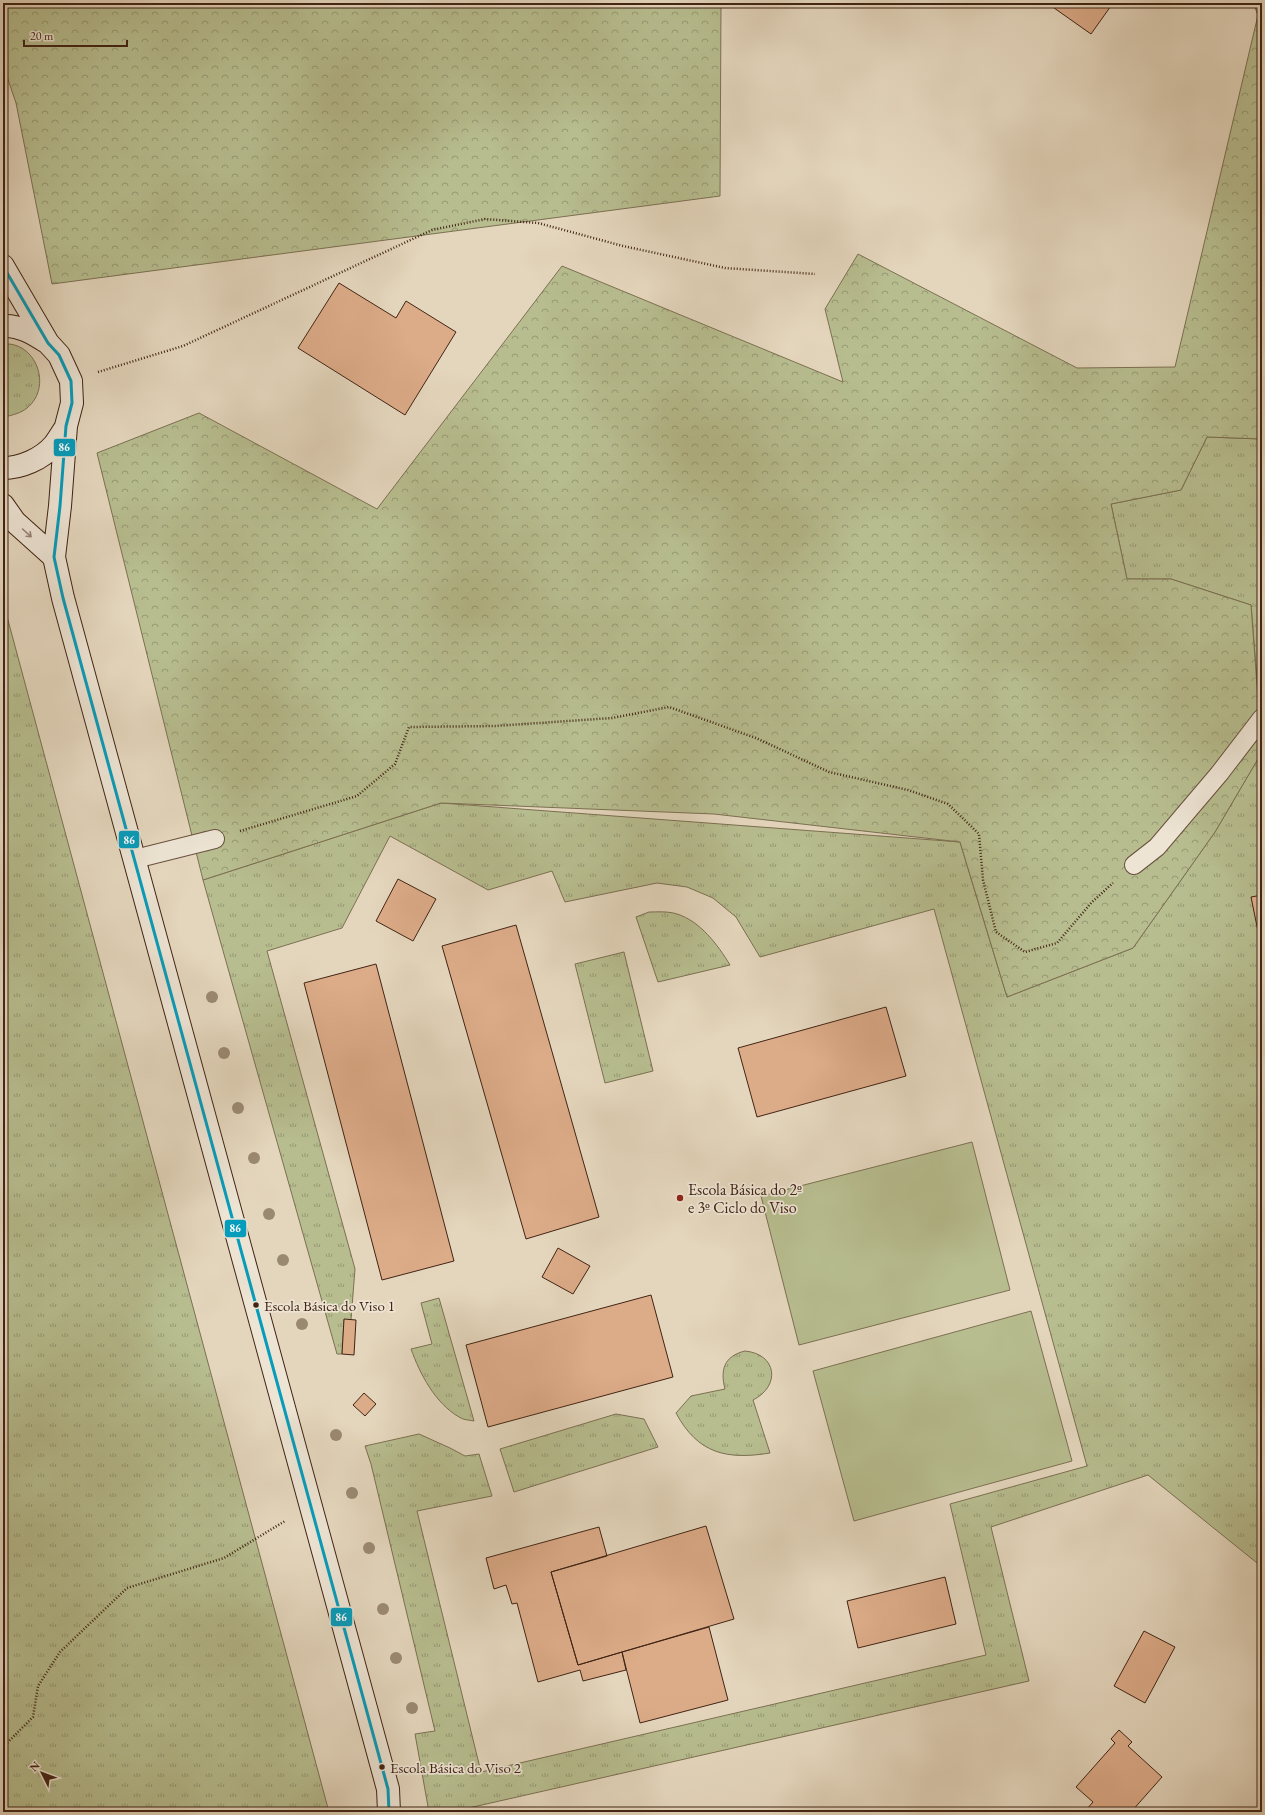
<svg xmlns="http://www.w3.org/2000/svg" width="1265" height="1815" font-family="'EB Garamond',serif">
<style>
.grass{fill:url(#grass-tufts);stroke:#7c7052}
.forest{fill:url(#forest-crowns);stroke:#7c7052}
.pitch{fill:#b7bd8f;stroke:#7c7052}
.building{fill:#dcab88;stroke:#412414}
.lines{fill:none;stroke-linecap:round;stroke-linejoin:round}
.lane-casing{stroke:#6a503e;stroke-width:20}
.secondary-casing{stroke:#412414;stroke-width:24}
.path{stroke:#412414;stroke-width:2.5;stroke-dasharray:1 2;stroke-linecap:butt}
.lane{stroke:#ede4d4;stroke-width:18}
.secondary{stroke:#ede4d4;stroke-width:22}
.bus-1-casing{stroke:#ede4d4;stroke-width:6}
.bus-1{stroke:#069cbb;stroke-width:3}
.tree{fill:#9a8971}
.oneway{stroke:#978474}
.poi-dot{fill:#8f2418;stroke:#ede4d4;stroke-width:1.5}
.bus-dot{fill:#412414;stroke:#ede4d4;stroke-width:1.5}
.labels{text-anchor:middle;dominant-baseline:central;stroke-width:3.5;stroke-linejoin:round;paint-order:stroke}
.bus-label{font-size:15px;fill:#412414;stroke:#ede4d4;text-anchor:start}
.poi-label{font-size:16px;fill:#412414;stroke:#ede4d4;text-anchor:start}
.line-badge{stroke:#ede4d4;stroke-width:1.5}
.badge-label{font-size:11px;text-anchor:middle;font-weight:bold;fill:#fff}
</style>
<defs>
<pattern id="grass-tufts" width="24" height="20" patternUnits="userSpaceOnUse"><rect width="24" height="20" fill="#b7bd8f"/><path d="M3 7l-1-3M5 7V3M7 7l1-3M15 17l-1-3M17 17v-4M19 17l1-3" fill="none" stroke="#969974"/></pattern>
<pattern id="forest-crowns" width="20" height="18" patternUnits="userSpaceOnUse"><rect width="20" height="18" fill="#b7bd8f"/><path d="M2 6a3 3 0 1 1 6 0M12 15a3 3 0 1 1 6 0" fill="none" stroke="#969974"/></pattern>
</defs>
<rect width="100%" height="100%" fill="#e4d6bd"/>
<filter id="stains"><feTurbulence type="fractalNoise" baseFrequency=".005" numOctaves="4"/><feColorMatrix values="0 0 0 0 .2 0 0 0 0 .09 0 0 0 0 .02 0 0 0 .5 -.17"/></filter>
<radialGradient id="worn" r=".72"><stop offset=".6" stop-color="#630" stop-opacity="0"/><stop offset="1" stop-color="#630" stop-opacity=".3"/></radialGradient>
<path class="grass" d="M3,344C36,341 53,387 27,408C21,413 13,415 4,417L3,416Z
M1207,437L1262,439V742L1251,605L1171,579H1127L1111,504L1181,490Z
M3,603L5,609L329,1812H3Z
M1262,752V1567L1148,1475L991,1527L1029,1681L451,1812H429L415,1734L435,1731L371,1464L365,1446L419,1434L450,1448L465,1456L479,1454L492,1496L417,1511L481,1772L986,1655L950,1504L1087,1466L934,909L760,957L736,917L713,898L687,887L657,883L565,902L552,871L488,890L390,836L342,928L267,951L355,1269L351,1320H344L342,1354H337L203,880L441,803L960,842L1007,997L1133,948L1215,832Z
M649,912C657,912 668,911 677,914C700,921 718,945 730,965L658,982L636,917Z
M624,952L653,1071L605,1083L575,964Z
M439,1298L474,1421C469,1420 463,1420 459,1417C435,1403 420,1374 411,1349L432,1344L421,1303Z
M745,1351C777,1354 781,1386 753,1400L770,1453C727,1460 698,1454 676,1413L691,1396L725,1389C720,1370 724,1356 745,1351Z
M616,1414L644,1419L658,1447L514,1492L500,1449Z"/>
<path class="forest" d="M3,3H721L720,196L52,284L16,103L3,65Z
M1253,3H1262V439L1207,437L1181,490L1111,504L1127,579H1171L1251,605L1262,752L1215,832L1133,948L1007,997L960,842L714,814L441,803L203,880L97,453L199,413L377,509L562,266L843,382L825,309L858,254L1077,368L1175,367L1258,15Z"/>
<path class="pitch" d="M972,1142L1010,1290L799,1345L761,1196Z
M1031,1311L1072,1461L854,1521L813,1371Z"/>
<path class="building" d="M1047,3H1113L1091,34Z
M339,283L396,318L406,301L456,332L405,415L298,348Z
M398,879L436,899L413,941L376,921Z
M1262,895V951L1251,897Z
M516,925L599,1217L526,1239L442,946Z
M376,964L454,1261L382,1280L304,983Z
M886,1007L906,1076L757,1117L738,1048Z
M558,1248L590,1266L573,1294L542,1277Z
M651,1295L673,1377L488,1427L466,1345Z
M344,1319L356,1320L354,1355L342,1354Z
M364,1393L376,1404L365,1416L353,1405Z
M706,1526L734,1619L578,1665L551,1572Z
M599,1527L607,1556L551,1572L578,1665L622,1652L626,1670L583,1681L580,1670L538,1682L517,1603L512,1604L506,1585L494,1589L486,1558Z
M945,1577L956,1624L858,1648L847,1601Z
M709,1627L728,1700L640,1723L622,1652Z
M1144,1631L1175,1647L1145,1703L1114,1686Z
M1119,1730L1132,1742L1128,1746L1162,1777L1131,1812H1088L1086,1810L1093,1802L1076,1787L1115,1743L1111,1739Z"/>
<g class="lines">
<defs>
<path id="lane" d="M135,859L215,839
M1134,865L1157,847L1219,774L1262,718"/>
<path id="secondary" d="M3,266L48,343L59,355L71,381L72,403L66,426L60,506L54,557L63,598L388,1789L389,1812
M3,326C20,325 34,334 48,343
M3,468C21,468 42,459 54,445C58,440 62,433 66,427
M3,505L15,522L54,557"/>
</defs>
<use href="#lane" class="lane-casing"/>
<use href="#secondary" class="secondary-casing"/>
<path class="path" d="M98,372L183,346L432,230L485,219L538,223L623,246L725,268L815,274
M240,831L357,796L395,764L409,727L495,726L612,718L669,707L756,738L829,772L908,790L948,804L979,834L983,880L996,932L1025,952L1057,943L1092,902L1113,883
M3,1747L33,1717L38,1686L60,1652L127,1588L224,1558L285,1521"/>
<use href="#lane" class="lane"/>
<use href="#secondary" class="secondary"/>
<defs>
<path id="bus-1" d="M3,266L48,343L59,355L71,381L72,403L66,426L60,506L54,557L63,598L388,1789L389,1812"/>
</defs>
<use href="#bus-1" class="bus-1-casing"/>
<use href="#bus-1" class="bus-1"/>
</g>
<g class="tree">
<circle cx="212" cy="997" r="6"/>
<circle cx="224" cy="1053" r="6"/>
<circle cx="238" cy="1108" r="6"/>
<circle cx="254" cy="1158" r="6"/>
<circle cx="269" cy="1214" r="6"/>
<circle cx="283" cy="1260" r="6"/>
<circle cx="302" cy="1324" r="6"/>
<circle cx="336" cy="1435" r="6"/>
<circle cx="352" cy="1493" r="6"/>
<circle cx="369" cy="1548" r="6"/>
<circle cx="383" cy="1609" r="6"/>
<circle cx="396" cy="1658" r="6"/>
<circle cx="412" cy="1708" r="6"/>
</g>
<defs><path id="oneway-shaft" d="M-6 0H5M1.5-3L5.5 0L1.5 3" fill="none" stroke-width="1.6" stroke-linecap="round" stroke-linejoin="round"/></defs>
<use class="oneway" href="#oneway-shaft" transform="translate(27 533) rotate(42)"/>
<circle class="poi-dot" cx="680" cy="1198" r="4"/>
<g class="bus-dot">
<circle cx="256" cy="1305" r="3.5"/>
<circle cx="382" cy="1767" r="3.5"/>
</g>
<g class="labels">
<g class="bus-label">
<text x="264" y="1305">Escola Básica do Viso 1</text>
<text x="390" y="1767">Escola Básica do Viso 2</text>
</g>
<g class="poi-label">
<text x="688" y="1189">Escola Básica do 2º<tspan x="688" dy="18">e 3º Ciclo do Viso</tspan></text>
</g>
</g>
<g class="line-badge">
<rect x="53" y="438" width="23" height="19" rx="4" fill="#069cbb"/>
<rect x="118" y="830" width="22" height="19" rx="4" fill="#069cbb"/>
<rect x="224" y="1219" width="23" height="19" rx="4" fill="#069cbb"/>
<rect x="330" y="1607" width="23" height="20" rx="4" fill="#069cbb"/>
</g>
<g class="badge-label">
<text x="64" y="451">86</text>
<text x="129" y="844">86</text>
<text x="235" y="1232">86</text>
<text x="341" y="1621">86</text>
</g>
<rect width="1265" height="1815" fill="none" stroke="#e4d6bd" stroke-width="16"/>
<rect x="4" y="4" width="1257" height="1807" fill="none" stroke="#412414" stroke-width="2"/>
<rect x="8" y="8" width="1249" height="1799" fill="none" stroke="#412414"/>
<g transform="translate(42 1773) rotate(312)" stroke="#ede4d4" stroke-width="3" paint-order="stroke">
<path d="M0-3L7 15L0 10L-7 15Z" fill="#412414"/>
<text y="-6" font-size="11" font-weight="bold" text-anchor="middle" fill="#412414">N</text>
</g>
<path d="M24 40v6h103v-6" fill="none" stroke="#412414" stroke-width="2"/>
<text x="30" y="40" font-size="12" fill="#412414" stroke="#ede4d4" stroke-width="3" paint-order="stroke">20 m</text>
<rect width="100%" height="100%" filter="url(#stains)"/>
<rect width="100%" height="100%" fill="url(#worn)"/>
</svg>
